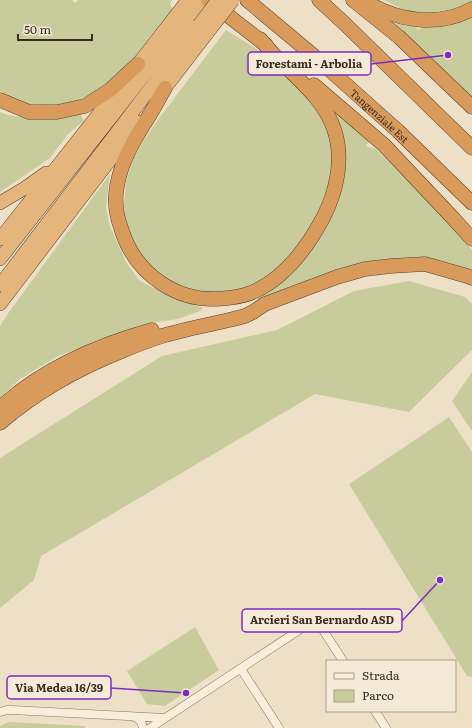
<svg xmlns="http://www.w3.org/2000/svg" width="472" height="728" font-family="Literata,serif">
<style>
.green{fill:#c8cb9b}
.lines{fill:none;stroke-linecap:round;stroke-linejoin:round}
.minor-casing{stroke:#89725d;stroke-width:9}
.trunk-casing{stroke:#574031;stroke-width:14}
.motorway-casing{stroke:#574031;stroke-width:15}
.minor{stroke:#f8eeda;stroke-width:8}
.trunk{stroke:#e4b67e;stroke-width:13}
.motorway{stroke:#d99b5c;stroke-width:14}
.trunk-bridge-casing{stroke:#574031;stroke-width:14;stroke-linecap:butt}
.trunk-bridge{stroke:#e4b67e;stroke-width:13}
.labels{text-anchor:middle;dominant-baseline:central;stroke-width:3;stroke-linejoin:round;paint-order:stroke}
.street-label{font-size:10px;fill:#392b20;stroke:#f5ead7}
.leader{fill:none;stroke:#7b2cbf;stroke-width:1.5}
.callout-dot{fill:#7b2cbf;stroke:#f5ead7;stroke-width:1.5}
.callout{fill:#f5ead7;stroke:#7b2cbf;stroke-width:1.5}
.callout-label{font-size:11px;text-anchor:middle;font-weight:bold;fill:#392b20}
</style>
<rect width="100%" height="100%" fill="#ede0c7"/>
<path class="green" d="M0,0H72L75,3L79,0H172L170,4L173,9L151,35L128,67L98,92L70,103L47,105L28,104L9,98L0,91Z
M384,0H472V4L463,10L416,16Z
M382,16L406,23L419,30L424,26L472,16V102Z
M226,30L255,48L290,76L311,97L326,123L332,144L334,171L324,199L307,236L278,267L253,285L236,292L216,294L183,290L164,278L149,266L125,228L124,204L126,181L134,158L144,140L160,117Z
M328,103L369,142L366,146L377,150L421,194L472,250V275L426,261L258,300L256,297L337,202Z
M79,111L84,121L68,134L50,158L0,192V112C20,122 57,114 79,111Z
M110,174L106,206L109,224L127,264L140,281L172,297L203,308L200,311L178,319L151,323L58,356L20,379L0,398V326L9,312Z
M409,281L465,297L472,304V350L409,412L315,394L41,556L34,580L0,608V458L162,356L277,330L354,291Z
M472,372V431L452,401Z
M449,417L472,452V677L467,676L349,484Z
M195,627L219,670L165,706L147,704L127,671Z
M10,722L85,726V728H0V726L4,724Z"/>
<g class="lines">
<defs>
<path id="minor" d="M241,669L279,728
M375,711L386,728
M0,712L7,710H12L165,718
M134,717C139,718 142,722 143,728
M150,728L316,619L343,661"/>
<path id="trunk" d="M158,97L208,32
M0,203L25,188L46,173
M0,239L138,64L188,0
M0,259L203,0
M0,285L199,25
M0,304L139,122"/>
<g id="motorway">
<path d="M208,0L266,45"/>
<path id="s1" d="M247,0L314,56L398,131L472,203"/>
<path d="M319,0L345,24L472,148"/>
<path d="M353,0L399,37L472,107"/>
<path d="M363,0C396,21 437,28 472,9"/>
<path d="M314,85L384,145L451,216L472,239"/>
<path d="M165,88C158,100 152,112 144,124C131,145 118,168 116,194C115,205 117,217 121,228C135,275 179,305 228,298C236,297 245,296 253,292C285,278 307,248 323,218C337,191 344,158 334,129C324,100 300,81 279,60C272,53 266,46 260,39"/>
<path d="M0,100L29,112H57L85,106L110,90L138,64"/>
<path d="M0,408C41,370 98,345 152,330"/>
<path d="M0,423C37,391 77,369 122,351C134,346 147,341 159,337C187,328 216,324 245,316L253,312L265,304L337,277L365,269L391,266L425,264L467,276L472,278"/>
</g>
</defs>
<use href="#minor" class="minor-casing"/>
<use href="#trunk" class="trunk-casing"/>
<use href="#motorway" class="motorway-casing"/>
<use href="#minor" class="minor"/>
<use href="#trunk" class="trunk"/>
<use href="#motorway" class="motorway"/>
<defs>
<path id="trunk-bridge" d="M199,25L218,0
M208,32L233,0"/>
</defs>
<use href="#trunk-bridge" class="trunk-bridge-casing"/>
<use href="#trunk-bridge" class="trunk-bridge"/>
</g>
<g class="labels">
<g class="street-label">
<text stroke="none"><textPath href="#s1" startOffset="176">Tangenziale Est</textPath></text>
</g>
</g>
<path class="leader" d="M448 55L371 64M440 580L402 621M186 693L111 688"/>
<g class="callout-dot">
<circle cx="448" cy="55" r="4"/>
<circle cx="440" cy="580" r="4"/>
<circle cx="186" cy="693" r="4"/>
</g>
<g class="callout">
<rect x="248" y="52" width="123" height="23" rx="4"/>
<rect x="242" y="609" width="160" height="23" rx="4"/>
<rect x="7" y="676" width="104" height="23" rx="4"/>
</g>
<g class="callout-label">
<text x="309" y="68">Forestami - Arbolia</text>
<text x="322" y="624">Arcieri San Bernardo ASD</text>
<text x="59" y="692">Via Medea 16/39</text>
</g>
<rect x="326" y="660" width="130" height="52" fill="#f5ead7" stroke="#aa9e8e"/>
<rect x="334" y="673" width="20" height="6" fill="#f8eeda" stroke="#aa9e8e"/>
<text x="362" y="680" font-size="12" fill="#392b20">Strada</text>
<rect x="334" y="690" width="20" height="12" fill="#c8cb9b" stroke="#aa9e8e"/>
<text x="362" y="700" font-size="12" fill="#392b20">Parco</text>
<path d="M18 34v6h74v-6" fill="none" stroke="#392b20" stroke-width="2"/>
<text x="24" y="34" font-size="12" fill="#392b20" stroke="#f5ead7" stroke-width="3" paint-order="stroke">50 m</text>
</svg>
